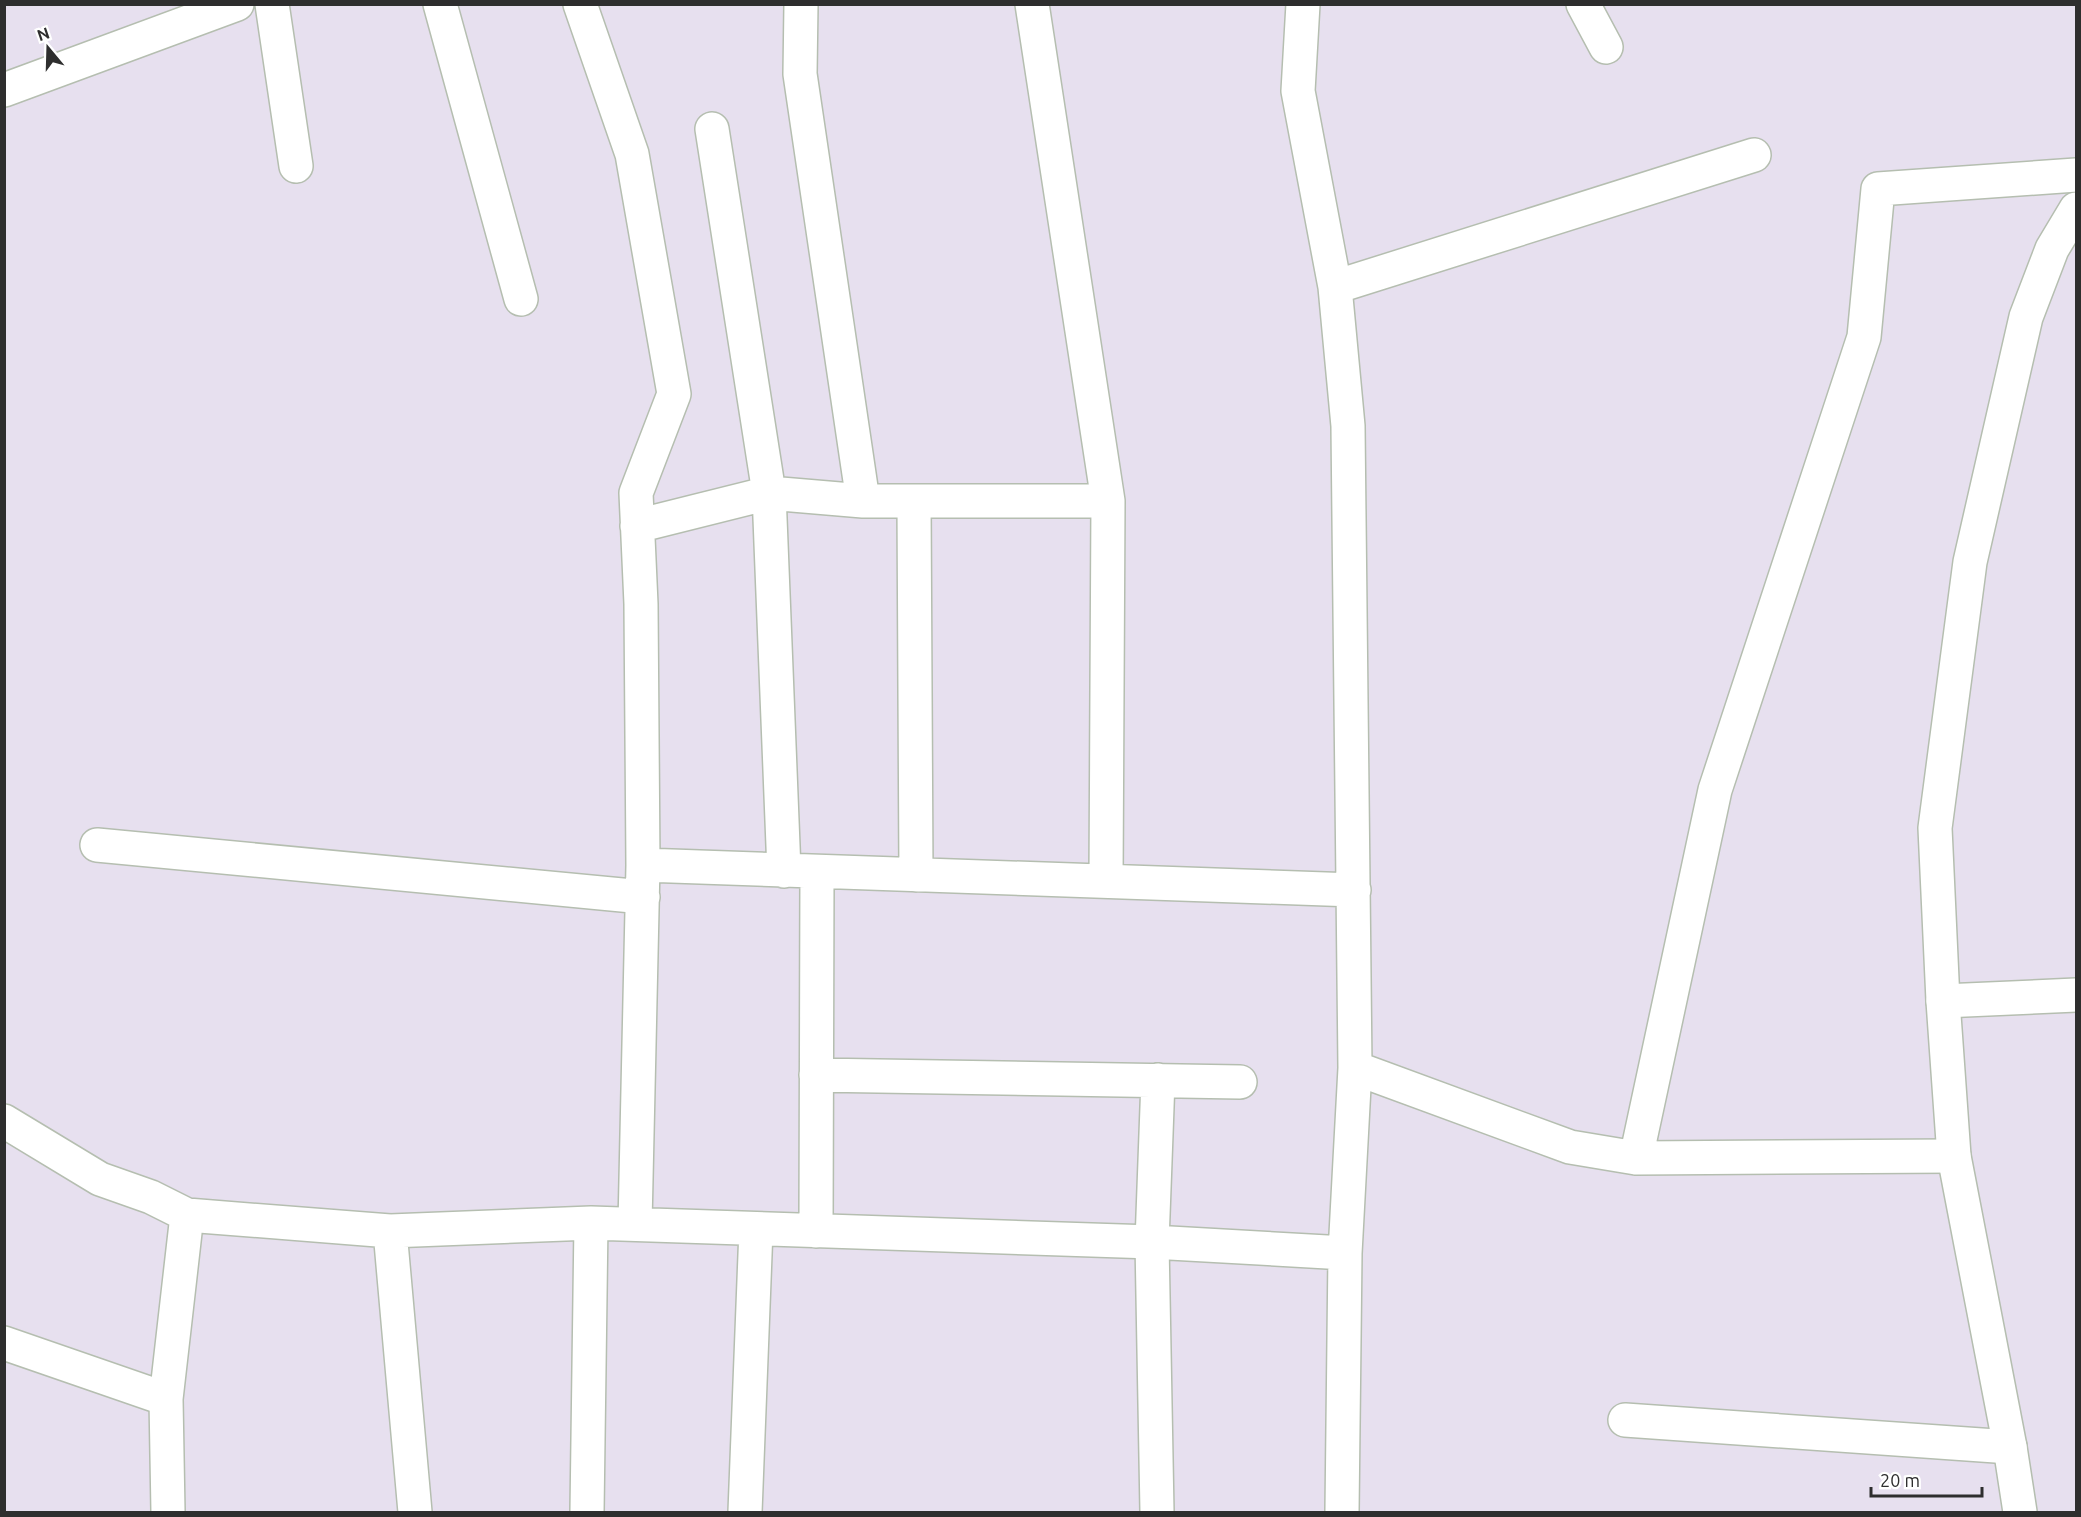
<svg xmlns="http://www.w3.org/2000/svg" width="2081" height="1517" font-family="Ubuntu,sans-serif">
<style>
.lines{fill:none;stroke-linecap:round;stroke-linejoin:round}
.minor-casing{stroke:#b5beb0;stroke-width:36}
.tertiary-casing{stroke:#b5beb0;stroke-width:36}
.minor{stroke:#fff;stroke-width:33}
.tertiary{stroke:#fff;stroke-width:33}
</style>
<rect width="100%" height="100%" fill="#e7e0ef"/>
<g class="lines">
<defs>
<path id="minor" d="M272,4L296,166
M440,4L521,299
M580,4L632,154L674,394L636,493L641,604L643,865L635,1224
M801,4L800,74L863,501
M1032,4L1108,501L1106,881
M1303,4L1298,91L1335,287L1348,426L1355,1068L1345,1253L1342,1512
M1583,4L1606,47
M4,90L237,4
M712,129L769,493L784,871
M1335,287L1754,155
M914,502L916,875
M637,526L769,493L863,501H1108
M97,845L643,897
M643,865L1354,890
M1943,1001L2076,995
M1355,1068L1570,1147L1636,1158L1954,1156
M816,1075L1240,1082
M4,1121L100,1179L151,1197L187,1215L390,1231L591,1223L1152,1242L1345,1253
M1636,1158L1715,790L1864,337L1878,189L2076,175
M390,1231L415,1512
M816,1231L817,872
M4,1343L166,1399
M1625,1420L2010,1447
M168,1512L166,1399L187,1215
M587,1512L591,1223
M745,1512L756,1229
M1157,1512L1152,1242L1158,1080"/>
<path id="tertiary" d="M2020,1512L2010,1447L1954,1156L1943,1001L1935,828L1970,562L2026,317L2052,249L2076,209"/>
</defs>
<use href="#minor" class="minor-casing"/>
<use href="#tertiary" class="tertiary-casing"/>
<use href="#minor" class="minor"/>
<use href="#tertiary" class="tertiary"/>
</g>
<rect width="2081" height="1517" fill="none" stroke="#2e2e2e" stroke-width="12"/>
<g transform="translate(48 48) rotate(341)" stroke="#ffffff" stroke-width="4.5" paint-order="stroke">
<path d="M0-4.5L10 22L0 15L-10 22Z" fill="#2e2e2e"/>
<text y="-9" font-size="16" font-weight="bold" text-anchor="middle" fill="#2e2e2e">N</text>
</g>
<path d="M1871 1487v9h111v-9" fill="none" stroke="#2e2e2e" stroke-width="3"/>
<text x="1880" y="1487" font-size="18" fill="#2e2e2e" stroke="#ffffff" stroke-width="4.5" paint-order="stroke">20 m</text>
</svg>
